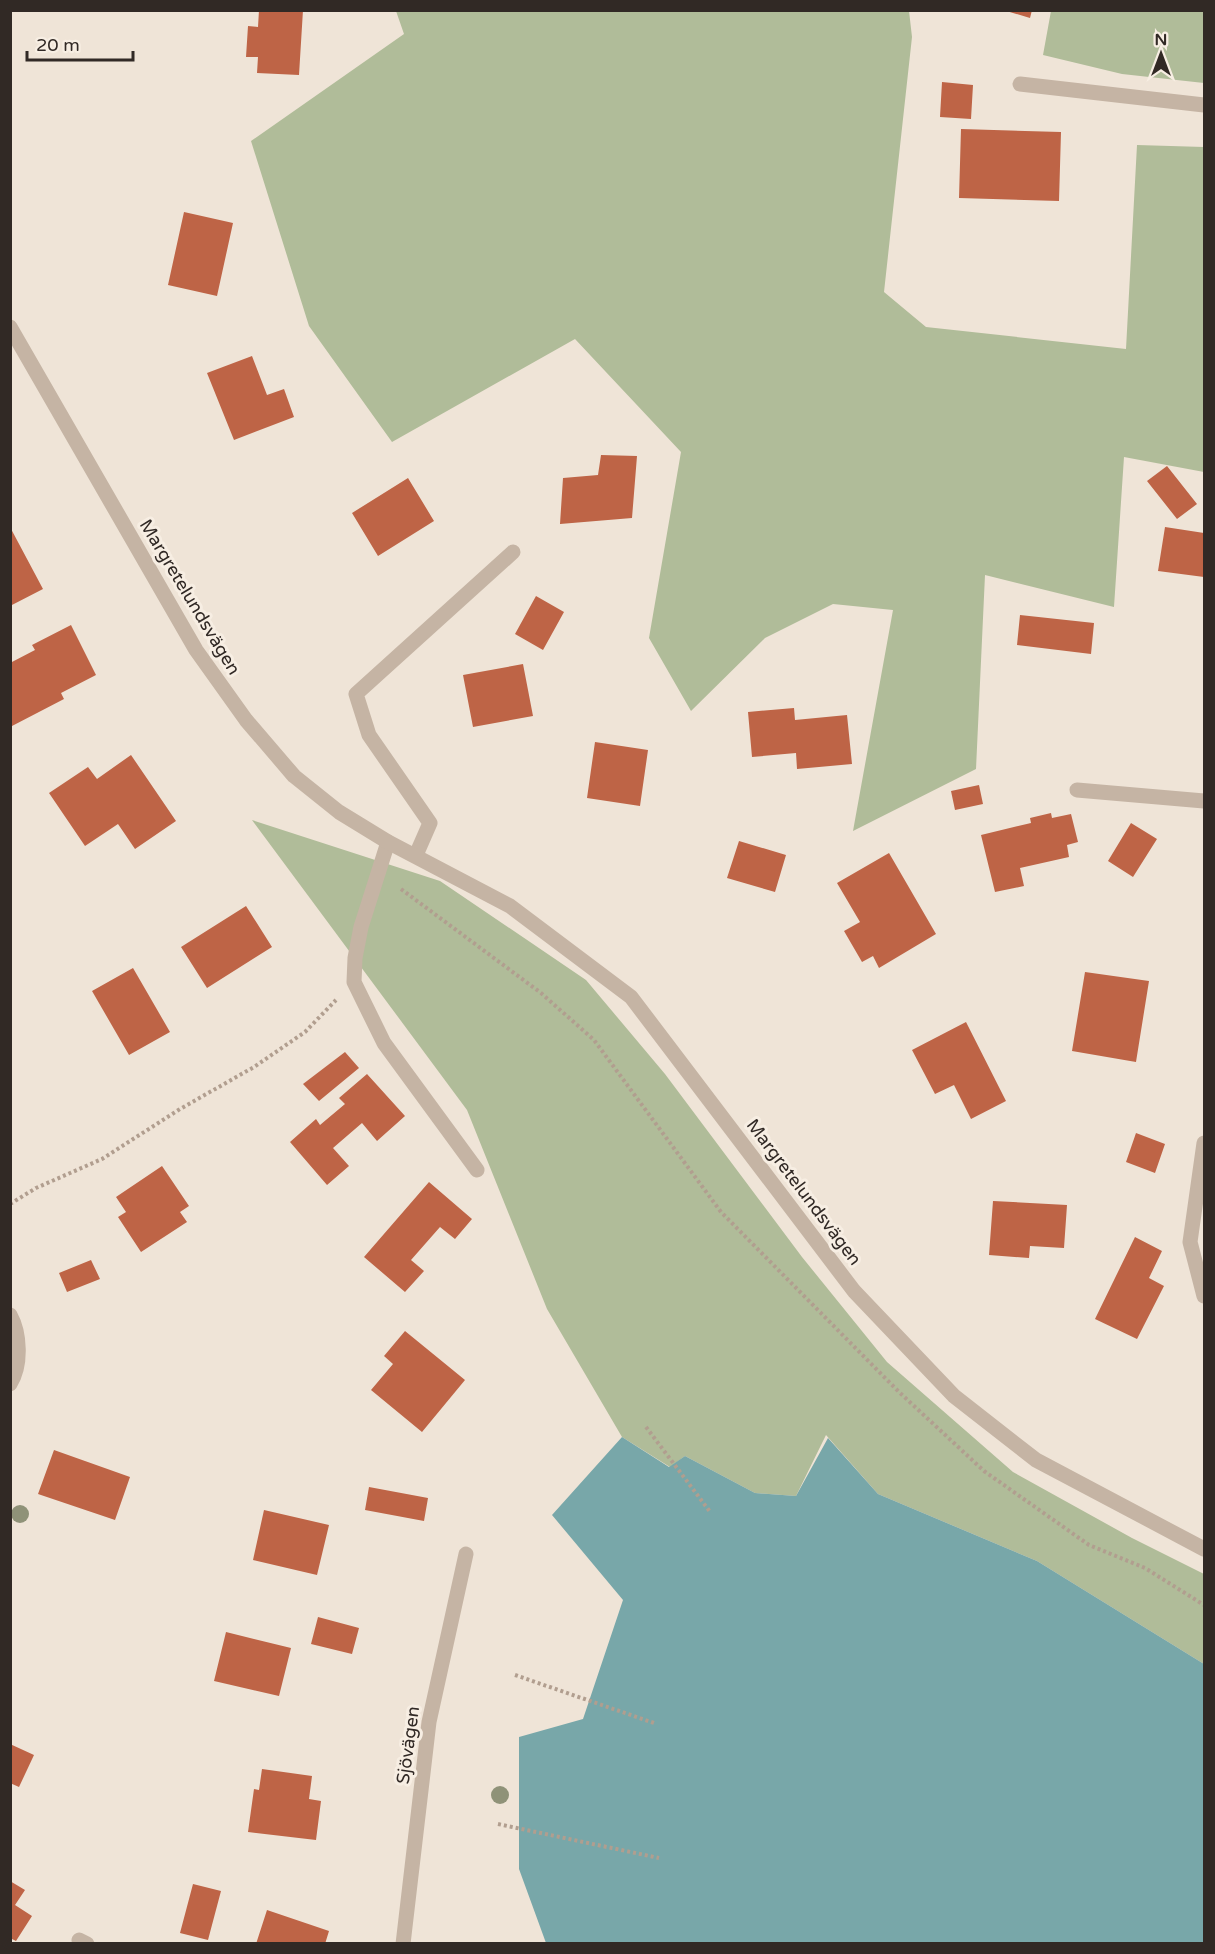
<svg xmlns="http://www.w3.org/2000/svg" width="1215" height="1954" font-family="'Varela Round',sans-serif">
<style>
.green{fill:#b0bc99}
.water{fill:#78a7a9}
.building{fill:#be6446}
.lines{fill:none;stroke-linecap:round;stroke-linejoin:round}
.path{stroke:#b19e8f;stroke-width:4;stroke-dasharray:3 3;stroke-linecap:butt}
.service{stroke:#c5b4a4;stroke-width:15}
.minor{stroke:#c5b4a4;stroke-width:15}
.tree{fill:#8f9278}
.labels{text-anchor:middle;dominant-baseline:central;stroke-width:6;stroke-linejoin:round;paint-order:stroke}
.street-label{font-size:18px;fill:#312925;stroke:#f7eee3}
</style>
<rect width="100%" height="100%" fill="#efe4d7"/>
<path class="green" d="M396,11H909L912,37L884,292L926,327L1126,349L1137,145L1204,147V472L1124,457L1114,607L985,575L976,769L853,831L893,610L833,604L765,638L691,711L649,638L681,452L575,339L392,442L309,326L251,141L404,34Z
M1051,11H1204V83L1122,74L1043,55Z
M252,820L440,881L586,980L665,1074L802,1257L887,1362L1013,1472L1132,1538L1204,1574V1664L1037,1561L878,1494L826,1435L796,1496L755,1493L685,1456L670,1467L622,1437L547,1309L467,1110Z"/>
<path class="water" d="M622,1437L669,1467L685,1456L755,1493L796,1496L828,1438L878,1494L1037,1561L1204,1664V1943H546L519,1869V1737L583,1719L623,1600L552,1515Z"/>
<path class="building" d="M259,10H303L299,75L257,73L258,57H246L248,26L258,27Z
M1003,10H1032L1030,18Z
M942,82L973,85L971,119L940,117Z
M961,129L1061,132L1059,201L959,198Z
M184,212L233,223L217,296L168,285Z
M252,356L267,395L284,389L294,417L234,440L207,373Z
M601,455L637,456L632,518L560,524L563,478L598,475Z
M1167,466L1197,504L1177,519L1147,481Z
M408,478L434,521L378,556L352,513Z
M10,527L43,589L10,606Z
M1165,527L1204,533V577L1158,571Z
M536,596L564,612L543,650L515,634Z
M1020,615L1094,623L1091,654L1017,645Z
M71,625L96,675L61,693L64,699L12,726L10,663L35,650L32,645Z
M523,664L533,716L473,727L463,675Z
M794,708L795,720L847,715L852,764L797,769L796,753L752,757L748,712Z
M595,742L648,750L640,806L587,798Z
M131,755L176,821L135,849L118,824L85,846L49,793L88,767L97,779Z
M979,785L983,804L955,810L951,791Z
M1051,813L1052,818L1071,814L1078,842L1067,845L1069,857L1020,868L1024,886L995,892L981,835L1031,823L1030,818Z
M1131,823L1157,839L1133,877L1108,861Z
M739,841L786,855L775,892L727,878Z
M889,853L936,934L879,968L873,956L862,962L844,931L860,922L837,883Z
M246,906L272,947L207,988L181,947Z
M133,968L170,1032L129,1055L92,991Z
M1085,972L1149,981L1136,1062L1072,1051Z
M966,1022L1006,1101L971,1119L954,1085L935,1094L912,1050Z
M345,1052L359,1068L319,1101L303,1084Z
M367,1074L405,1116L377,1141L362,1123L333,1148L349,1166L327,1185L290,1142L316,1119L320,1125L345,1104L339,1098Z
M1136,1133L1165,1144L1155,1173L1126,1162Z
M162,1166L189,1206L180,1212L187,1222L141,1252L118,1217L126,1212L116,1197Z
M429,1182L472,1219L455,1239L440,1227L411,1260L424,1271L405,1292L364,1257Z
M993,1201L1067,1205L1064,1248L1030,1246L1029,1258L989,1255Z
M1135,1237L1162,1251L1149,1278L1164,1286L1137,1339L1095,1319Z
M91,1260L100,1279L67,1292L59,1273Z
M405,1331L465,1380L422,1432L371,1390L393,1364L384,1356Z
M54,1450L130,1477L115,1520L38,1494Z
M369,1487L428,1498L424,1521L365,1510Z
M264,1510L329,1525L317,1575L253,1560Z
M318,1617L359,1628L352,1654L311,1644Z
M226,1632L291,1648L279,1696L214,1681Z
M10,1744L34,1755L19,1787L10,1783Z
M262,1769L312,1776L309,1799L321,1801L316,1840L248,1832L254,1789L259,1790Z
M10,1881L25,1890L15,1905L32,1916L16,1941L10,1938Z
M193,1884L221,1891L208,1940L180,1933Z
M267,1910L329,1931L325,1944H256Z"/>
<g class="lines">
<path class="path" d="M401,889L541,993L594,1040L721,1212L899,1392L984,1471L1089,1545L1145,1568L1204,1605
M10,1204L36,1188L102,1159L180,1109L254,1067L305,1032L336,1000
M646,1427L711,1513
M515,1675L654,1723
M498,1824L659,1858"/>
<path class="service" d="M1077,790L1204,801
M388,842L361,927L355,958L354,982L384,1043L477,1170
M416,855L430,823L369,735L356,694L513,552"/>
<path class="minor" d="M1020,84L1204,105
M10,327L196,650L246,720L294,776L339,812L388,842L510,906L631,997L854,1291L954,1396L1036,1460L1204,1549
M1204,1143L1190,1242L1204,1296
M10,1315C20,1333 22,1365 10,1384
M79,1940L87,1944
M403,1944L429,1722L466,1554"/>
</g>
<g class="tree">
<circle cx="20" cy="1514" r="9"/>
<circle cx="500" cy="1795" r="9"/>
</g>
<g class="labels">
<g class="street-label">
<text transform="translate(190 597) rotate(59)">Margretelundsvägen</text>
<text transform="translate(804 1192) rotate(53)">Margretelundsvägen</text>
<text transform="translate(408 1745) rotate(-82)">Sjövägen</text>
</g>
</g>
<rect width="1215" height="1954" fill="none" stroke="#312925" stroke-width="24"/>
<g transform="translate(1161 54)" stroke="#f7eee3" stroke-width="4.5" paint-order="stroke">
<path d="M0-4.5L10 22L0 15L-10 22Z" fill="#312925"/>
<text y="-9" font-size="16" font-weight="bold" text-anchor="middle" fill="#312925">N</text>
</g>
<path d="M27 51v9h106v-9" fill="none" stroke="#312925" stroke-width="3"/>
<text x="36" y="51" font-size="18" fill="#312925" stroke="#f7eee3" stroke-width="4.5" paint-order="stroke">20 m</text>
</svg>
